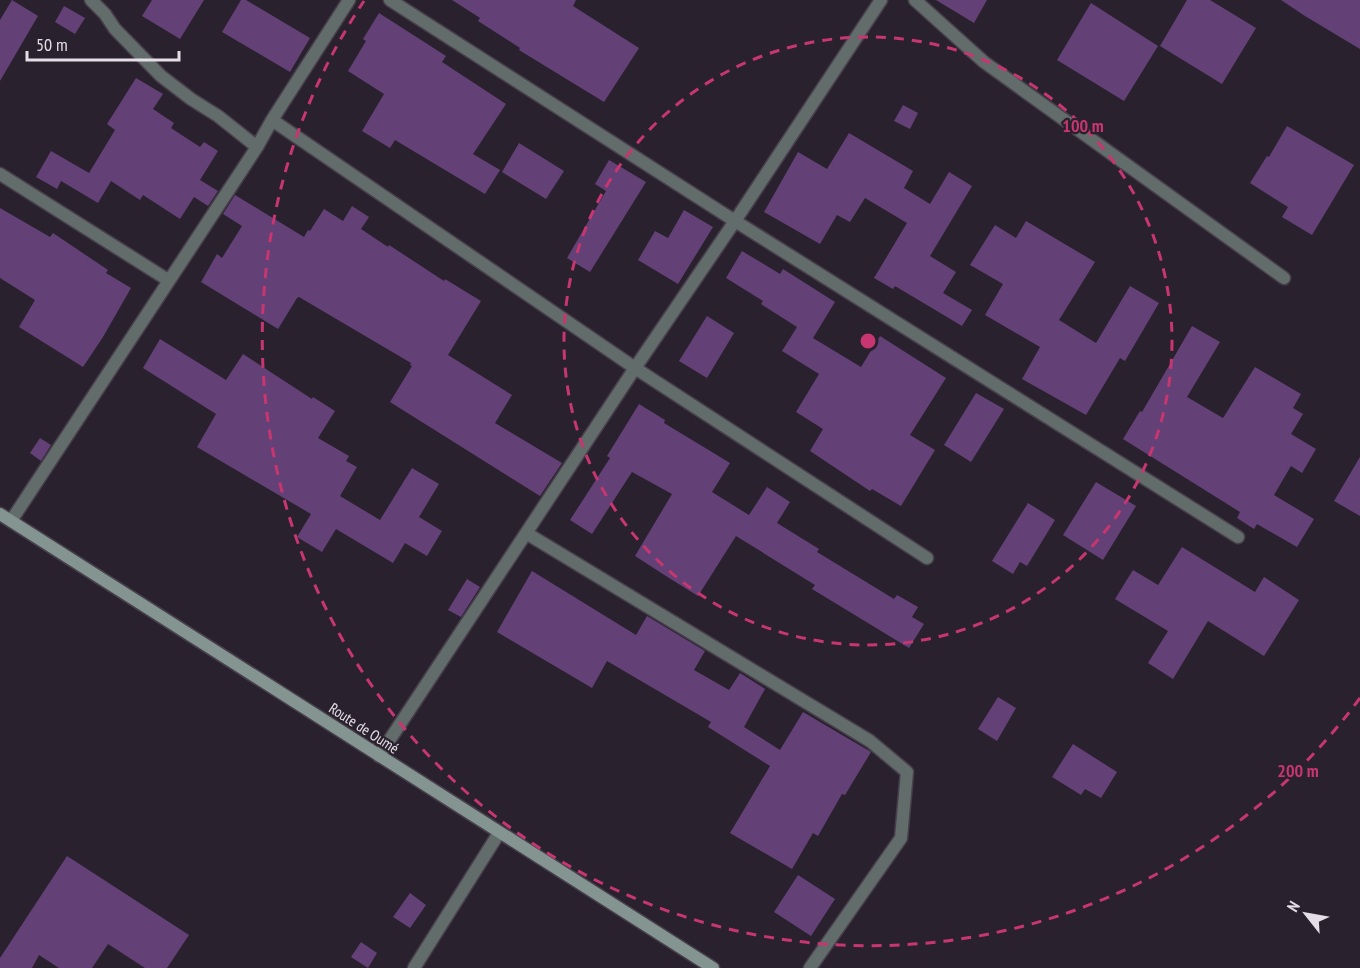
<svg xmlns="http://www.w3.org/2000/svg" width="1360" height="968" font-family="'PT Sans Narrow',sans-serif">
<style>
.building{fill:#634076}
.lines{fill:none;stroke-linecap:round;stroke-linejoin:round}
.street-casing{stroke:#483f4c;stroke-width:15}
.secondary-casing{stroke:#483f4c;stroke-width:15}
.street{stroke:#626c6a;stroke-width:12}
.secondary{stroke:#849491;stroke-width:12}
.ring{fill:none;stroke:#c73670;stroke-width:3;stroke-dasharray:10 8}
.labels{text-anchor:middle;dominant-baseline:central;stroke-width:4.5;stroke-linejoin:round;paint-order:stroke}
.street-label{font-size:15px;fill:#e4dee7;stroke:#2a212f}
.centre{fill:#c73670;stroke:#2a212f;stroke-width:3}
.ring-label{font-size:18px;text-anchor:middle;font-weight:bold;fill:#c73670;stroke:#2a212f;stroke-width:4.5;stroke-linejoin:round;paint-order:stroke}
</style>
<rect width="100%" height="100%" fill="#2a212f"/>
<path class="building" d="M12,0L38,16L0,81V20Z
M152,0H204L180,39L142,16Z
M241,0H246L310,38L290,72L222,32Z
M452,0H576L573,6L639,48L604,102L519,50L520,48L478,21L480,18Z
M936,0H987L974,23Z
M1187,0H1210L1256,28L1222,84L1160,46Z
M1281,0H1360V49L1305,16Z
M1091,3L1158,46L1124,101L1057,60Z
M64,6L85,18L75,34L55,22Z
M379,13L446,56L442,62L506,104L473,154L500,170L485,194L395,140L390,148L362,131L384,94L348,71L366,41L363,39Z
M136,78L163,94L153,109L174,123L171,128L200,147L204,142L218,151L200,180L218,191L208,206L194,197L180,219L143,195L140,200L111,181L98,203L61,181L57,189L36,177L51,151L89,173L115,130L107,124Z
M903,105L918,113L910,129L894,121Z
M1287,126L1354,165L1312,235L1282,217L1288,207L1250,183L1267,156L1269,157Z
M849,133L913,171L904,188L930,204L949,172L972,186L930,256L956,272L943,293L972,310L962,326L895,286L893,289L874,278L907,223L865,198L850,222L837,215L820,244L764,212L798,152L827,169Z
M519,143L564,171L546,199L502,172Z
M609,160L646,182L590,272L567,258L606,191L595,184Z
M235,195L304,237L308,230L310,231L324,209L343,221L352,206L369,217L361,229L388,247L389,245L444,281L445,279L481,301L448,355L512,395L495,423L562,463L540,496L390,402L412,366L410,365L411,363L299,297L297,298L278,329L201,282L217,254L222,258L242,226L223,214Z
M0,208L50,237L53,233L108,270L106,273L131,288L103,337L83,367L19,327L35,300L0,278Z
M684,210L713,227L678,284L638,260L655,231L668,238Z
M1026,221L1095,262L1059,320L1096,343L1130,286L1159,303L1125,361L1120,358L1086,415L1022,379L1040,347L985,315L1003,284L970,265L995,225L1016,238Z
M742,251L780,274L783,269L835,302L813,338L861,367L880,336L946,378L910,435L935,450L901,506L872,489L870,491L810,451L823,429L796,412L819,374L782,351L797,327L761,304L763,301L726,278Z
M707,316L734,333L707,378L679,361Z
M1192,326L1220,342L1187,397L1223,418L1255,367L1301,394L1293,408L1303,414L1291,434L1316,449L1302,473L1291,466L1274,495L1314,519L1297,547L1257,524L1254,529L1237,518L1240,512L1123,439L1140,411L1142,412Z
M160,339L226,380L243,354L312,399L313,397L335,411L318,438L349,456L346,461L357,467L340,496L380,520L412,468L439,484L419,517L442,531L427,556L405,543L393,563L336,529L322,552L297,537L311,514L197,447L216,414L143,368Z
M976,393L1004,409L971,462L944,445Z
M639,404L665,420L664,423L730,463L712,492L749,515L767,487L790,502L777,523L819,549L817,552L894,599L897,595L918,607L912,617L924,624L909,648L812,589L815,585L736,536L698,596L669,578L635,556L672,494L632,472L592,534L570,520L610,458L607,456Z
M40,438L51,445L41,461L30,453Z
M1360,457V516L1334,501Z
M1096,482L1136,506L1103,560L1063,535Z
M1028,503L1055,520L1027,566L1020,562L1013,574L992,561Z
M1182,547L1255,592L1264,577L1299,600L1264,656L1208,621L1173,679L1148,663L1168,631L1115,599L1133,570L1158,585Z
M532,571L636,635L647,616L705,651L694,670L729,690L740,673L765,689L744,727L780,750L803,712L871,752L845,795L842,794L818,836L813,833L792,869L730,833L770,766L708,727L711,722L607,661L592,688L497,632Z
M467,579L480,587L461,617L448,610Z
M998,697L1016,708L997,741L978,729Z
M1073,744L1117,772L1101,798L1085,789L1081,795L1052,777Z
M67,856L189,935L167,968H145L108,944L92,968H59L39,955L32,968H0V958Z
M798,875L835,899L811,936L774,912Z
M410,893L426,905L410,928L393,917Z
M361,942L377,953L368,968L351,957Z"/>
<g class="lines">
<defs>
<path id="street" d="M91,0L105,14L115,29L161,76L191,99L218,116L257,147
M390,0L735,221L1238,537
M915,0L984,62L1284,278
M272,120L635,368L927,558
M0,174L168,280
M11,521L257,147L272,120L349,0
M526,533L870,741L907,772L901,838L810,968
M379,756L635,368L735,221L881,0
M414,968L499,833"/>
<path id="secondary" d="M0,514L713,968"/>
</defs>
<use href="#street" class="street-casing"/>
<use href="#secondary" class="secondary-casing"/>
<use href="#street" class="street"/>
<use href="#secondary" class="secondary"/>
</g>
<g class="ring">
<circle cx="868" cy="341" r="304"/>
<path d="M1360 698A608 608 0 0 1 364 1"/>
</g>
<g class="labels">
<g class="street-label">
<text transform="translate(364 728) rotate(33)">Route de Oumé</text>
</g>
</g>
<circle cx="868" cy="341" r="9" class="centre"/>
<g class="ring-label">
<text x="1083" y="132">100 m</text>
<text x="1298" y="777">200 m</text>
</g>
<g transform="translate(1306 914) rotate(301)" stroke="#2a212f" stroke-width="4.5" paint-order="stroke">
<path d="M0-4.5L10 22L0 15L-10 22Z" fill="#e4dee7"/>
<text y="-9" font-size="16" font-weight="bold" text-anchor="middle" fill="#e4dee7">N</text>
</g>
<path d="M27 51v9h152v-9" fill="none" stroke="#e4dee7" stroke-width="3"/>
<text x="36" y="51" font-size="18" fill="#e4dee7" stroke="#2a212f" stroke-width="4.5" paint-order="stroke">50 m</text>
</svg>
